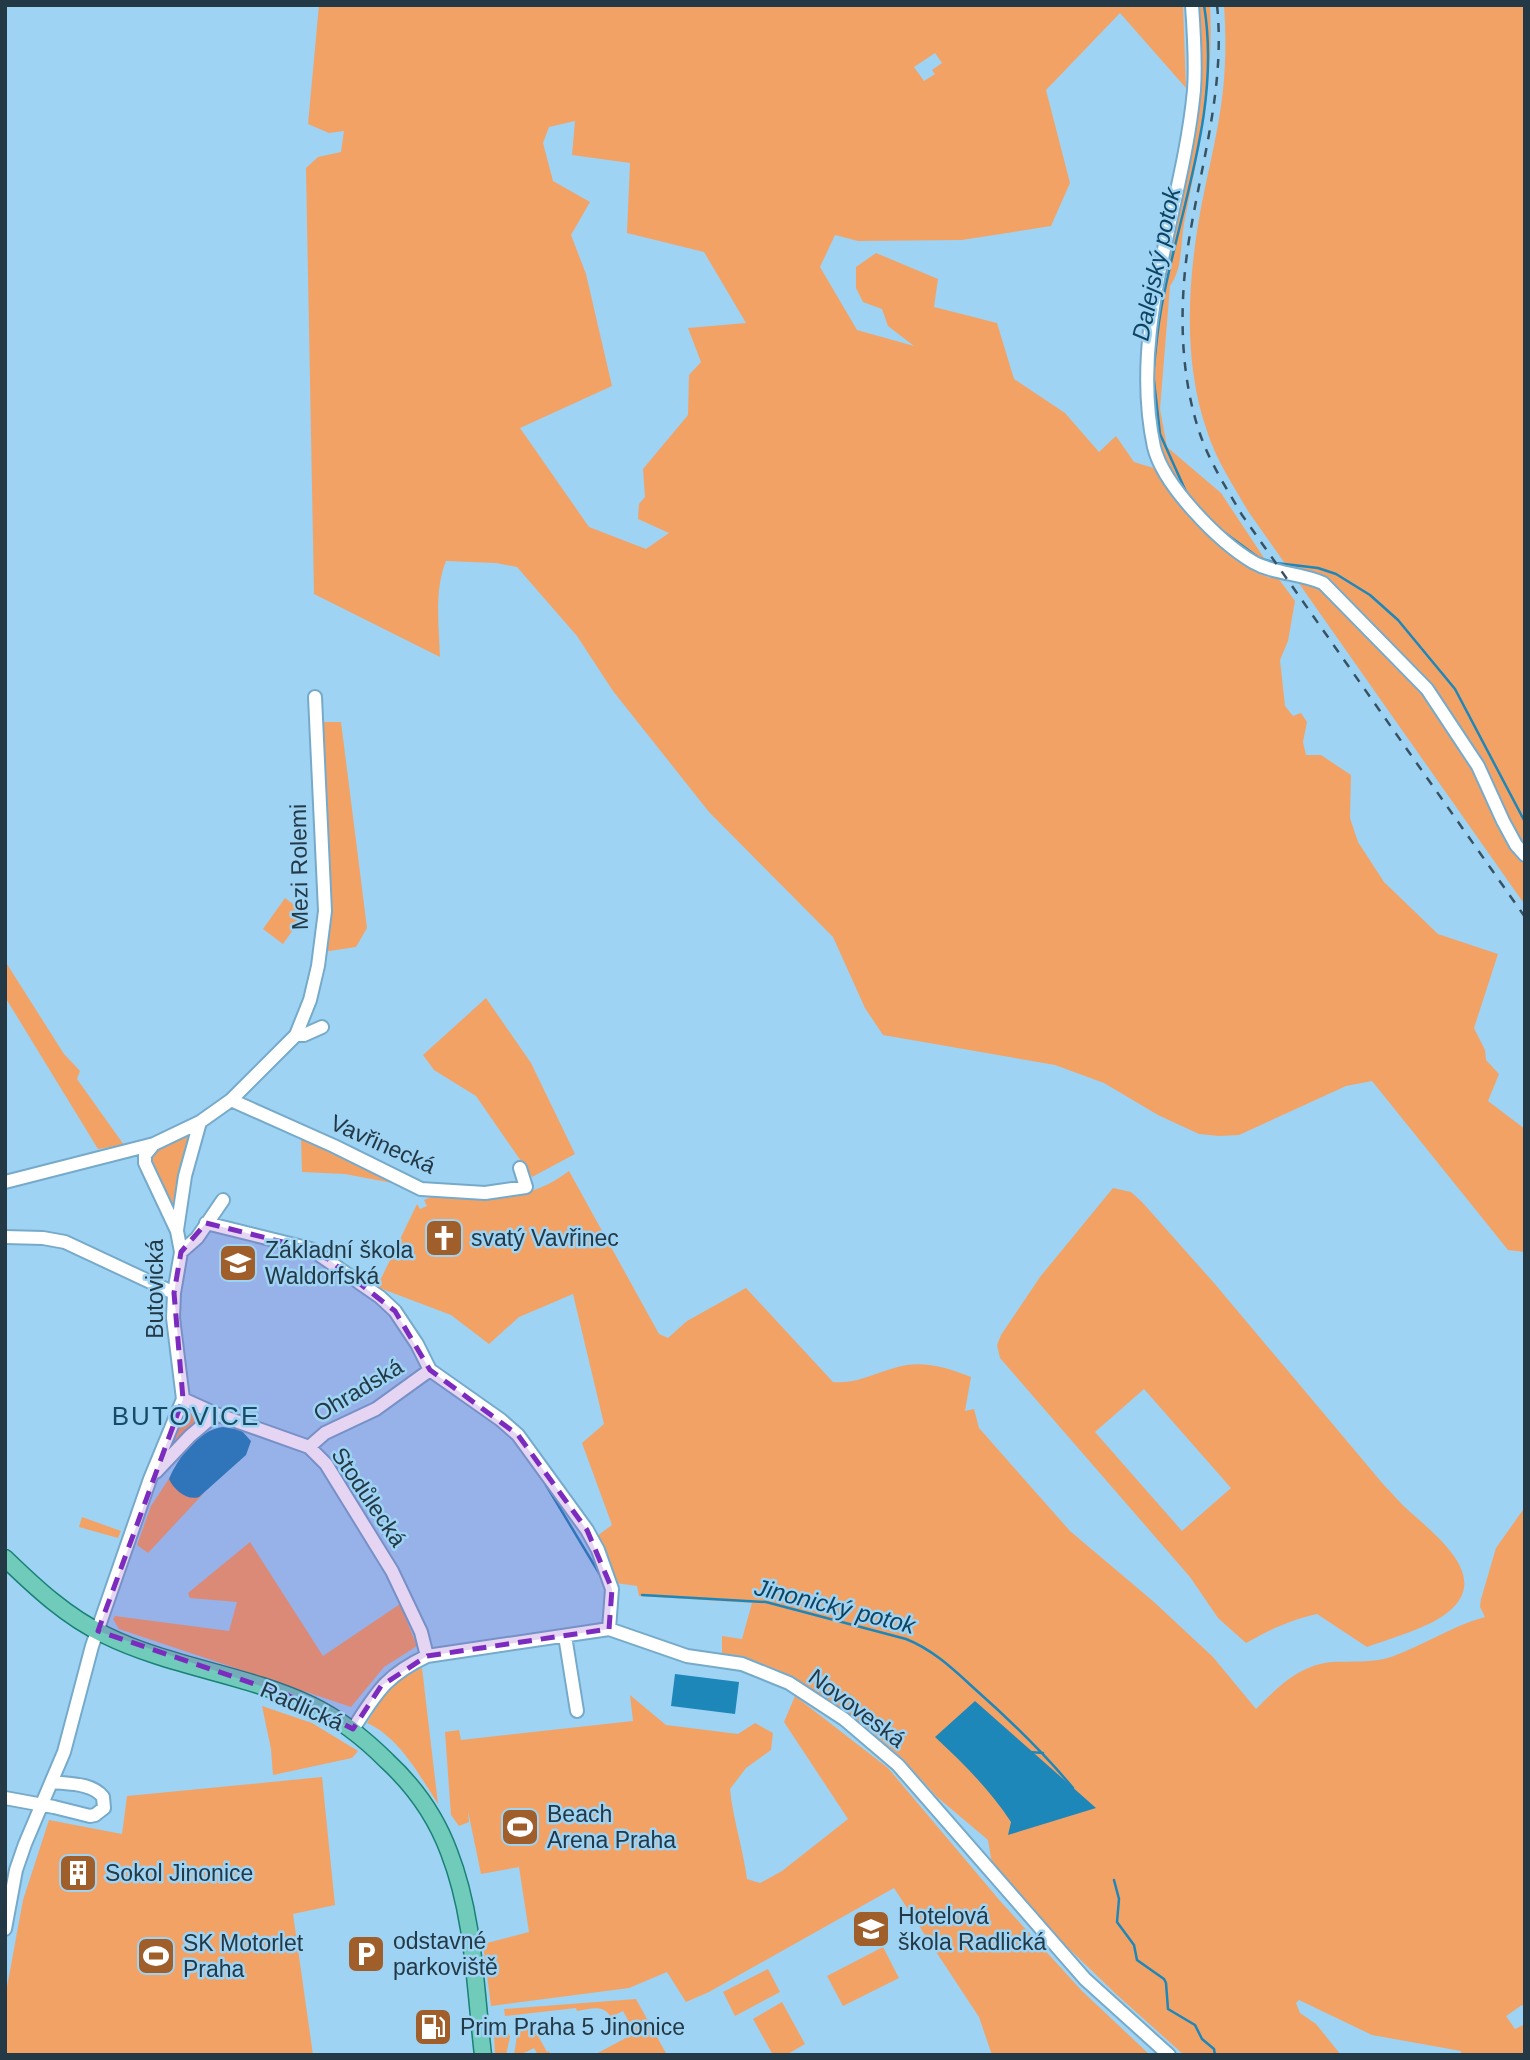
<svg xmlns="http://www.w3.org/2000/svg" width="1530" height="2060" font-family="Helvetica,sans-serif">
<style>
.green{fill:#f3a266;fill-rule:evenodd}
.water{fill:#1d87ba}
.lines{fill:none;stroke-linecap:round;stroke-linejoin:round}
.stream{stroke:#1d87ba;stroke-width:2.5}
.minor-casing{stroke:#76aaca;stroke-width:16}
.major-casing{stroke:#198175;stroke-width:19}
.minor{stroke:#fff;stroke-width:12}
.major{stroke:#71cbbb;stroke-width:16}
.rail{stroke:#375262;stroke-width:2.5;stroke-dasharray:9 9;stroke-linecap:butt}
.marked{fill:#7b2cbf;fill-opacity:0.2;stroke:#7b2cbf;stroke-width:5;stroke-dasharray:14 9;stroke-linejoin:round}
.labels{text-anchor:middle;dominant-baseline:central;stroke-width:5;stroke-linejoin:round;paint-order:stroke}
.street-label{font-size:23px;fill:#233946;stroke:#9ed3f4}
.poi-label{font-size:23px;fill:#233946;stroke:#9ed3f4;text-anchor:start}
.water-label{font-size:24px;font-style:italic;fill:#0e445f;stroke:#9ed3f4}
.quarter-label{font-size:26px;letter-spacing:2px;fill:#174c67;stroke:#9ed3f4}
</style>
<rect width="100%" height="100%" fill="#9ed3f4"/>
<path class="green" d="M319,5H1183L1186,88L1120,13L1046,90L1070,183L1051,226L962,240L858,241L835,235L820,267L857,330L914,346L888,326L882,309L863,302L856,288V267L876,253L938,279L934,307L997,323L1014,379L1065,413L1099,452L1116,436L1134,462L1160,470L1211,535L1267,577L1278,578L1295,601L1288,641L1280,660L1285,706L1293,716L1301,713L1307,722L1303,742L1306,755H1321L1351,775L1350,818L1358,842L1384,882L1438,934L1498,954L1474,1028L1485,1050L1486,1060L1499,1074L1488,1101L1525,1129V1252L1508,1250L1372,1081L1346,1086L1239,1135L1219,1136L1199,1134L1158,1115L1104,1083L1055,1065L883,1035L865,1008L833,937L709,812L613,691L577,636L517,567L496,563L446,561C434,590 439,626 440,657L314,594L306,168L318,157L341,152L344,131L329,133L308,124ZM935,53L942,63L932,70L935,74L924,81L914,67ZM575,121L572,155L630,163L627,233L704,252L746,323L688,328L701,362L689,375L688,415L643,469L645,497L639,504L638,519L669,533L646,549L589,527L520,428L612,386L586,274L571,235L590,202L553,181L543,143L549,127Z
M1196,5H1210C1214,84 1199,148 1184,224C1180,246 1183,268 1170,286L1160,409L1167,447L1221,493L1264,558H1252L1187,499L1163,456L1151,392L1164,276L1185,170Z
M1224,5H1525V905L1248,511C1233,485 1216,460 1207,431C1185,368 1187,297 1197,231C1204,184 1218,138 1223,90C1226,62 1226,34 1224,5Z
M321,722H341L367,928L356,947L323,952Z
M285,898L305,913L283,944L263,929Z
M5,961L64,1054L80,1071L77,1079L124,1145L98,1149L5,997Z
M486,998L531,1063L575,1154L532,1177L476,1096L434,1070L423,1055Z
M193,1128L177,1223L149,1163L153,1152Z
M301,1137L403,1185L345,1174L302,1172Z
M569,1171L659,1334L668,1338L687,1321L746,1288L833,1382C858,1385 882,1369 907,1365C929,1362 951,1369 971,1377L965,1411L974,1409L979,1428L1070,1531L1154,1602L1213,1657L1256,1709C1278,1687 1299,1665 1332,1662C1351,1661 1372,1663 1391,1657C1424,1645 1452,1626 1485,1617L1480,1607L1481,1599L1496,1548L1525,1507V2009L1522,2005L1506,2016L1515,2029L1525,2024V2055H1461V2051L1372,2035L1299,2000L1296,2003L1300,2013L1316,2024L1341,2055H1184L1117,1995L1063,1943L992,1864L988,1840L937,1797L903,1759L852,1715L791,1679L722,1656V1636L742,1639L752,1603L639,1596L637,1586L616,1583L597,1536L612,1525L582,1443L604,1424L573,1294L519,1317L489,1344L451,1315L377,1287L417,1204L420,1209L427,1206L424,1200L431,1197C482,1198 526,1204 569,1171ZM433,1222L439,1223L453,1241L451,1243L453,1247L450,1249L448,1246L445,1248L434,1234L431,1236L428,1232Z
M1113,1188L1131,1192L1142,1202L1214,1283L1383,1484C1392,1493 1400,1503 1409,1511C1444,1542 1500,1586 1433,1622C1413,1632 1389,1639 1367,1647L1317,1614C1290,1620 1269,1630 1246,1643L1218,1618L1190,1577L1000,1358L997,1345L1001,1335L1040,1277ZM1144,1389L1231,1488L1182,1531L1095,1432Z
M184,1410L201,1418L173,1446L170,1445Z
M170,1477L169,1479C179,1491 189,1505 204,1493L148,1553L137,1545L151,1506Z
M82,1517L121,1531L118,1538L79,1527Z
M250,1542L323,1656L400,1604L417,1646L384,1667L351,1707L119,1629L113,1619L115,1616L229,1631L237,1602L190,1598L188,1593Z
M422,1668L438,1804C420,1776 399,1737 367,1723C384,1695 390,1680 422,1668Z
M630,1695L666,1725L738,1734L755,1723L773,1733L771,1750L746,1768L730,1789C733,1820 743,1848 747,1879L760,1883L782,1871L848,1819L784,1722L795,1696L888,1768L1001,1902L1082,1991L1150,2055H992L979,2017L894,1888L709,1992L686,2002L667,1972L629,1988L491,2006L483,1944L529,1932L519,1867L481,1874L468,1811L469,1822L459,1826L451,1815L445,1732L459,1730L461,1740L633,1721Z
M262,1706L312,1723L358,1751L352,1758L273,1775L271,1749Z
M322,1777L335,1905L293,1914L313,2055H5V1998L23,1900L49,1820L122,1834L127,1796Z
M883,1947L899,1978L843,2006L827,1976Z
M768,1969L780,1992L735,2016L723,1992Z
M636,1999L667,2055H594L635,2033L623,2011L611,2017C603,2004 591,2009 577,2011L576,2008L505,2016L504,2009Z
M782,2002L805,2044L786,2055H773L753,2019Z
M530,2027L536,2032L547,2052L549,2051L551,2055H538L534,2048L520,2055H514L518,2029Z
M507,2030L510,2037L506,2055H495L494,2033Z"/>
<path class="water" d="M223,1427L241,1430L251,1441L246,1455L199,1497C187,1501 174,1490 169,1479C178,1458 198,1430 223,1427Z
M675,1674L739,1682L735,1714L671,1706Z
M975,1701L1096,1808L1008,1835L1011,1822C990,1790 964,1764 935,1737Z"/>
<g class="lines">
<path class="stream" d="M1154,367C1156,346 1158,324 1162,304C1181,204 1221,108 1204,5
M1154,381L1160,434L1187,494
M1225,533L1259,558L1276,563L1318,568L1336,574L1370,595L1398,620L1455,689L1525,822
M546,1485L602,1578
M642,1595L766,1602L906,1639C934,1650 955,1671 976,1690C1011,1721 1043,1752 1073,1788
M1029,1752L1043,1753
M1114,1880L1119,1899L1117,1922L1134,1945L1137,1960L1164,1979L1166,1983L1168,2009L1195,2025L1202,2039L1214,2049L1215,2055"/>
<defs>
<path id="minor" d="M1192,5C1194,33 1196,62 1194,90C1183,209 1128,326 1154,447C1163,485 1219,542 1253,562C1274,574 1300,573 1323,583L1427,689L1478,766L1503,821L1516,845L1525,855
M296,1035H304L322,1027
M231,1100L334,1146L421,1189L485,1193L526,1187L520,1168
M5,1182L154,1144L200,1122L231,1100L296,1035L310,1000L318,966L325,911L315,697
M206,1223L311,1249L380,1297L395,1311L417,1344L430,1370L501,1420L518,1435L587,1530L598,1550L612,1589L609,1629
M177,1230L185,1176L200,1122
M5,1237L43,1238L65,1242L174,1293
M181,1252L197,1238L223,1200
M183,1399L216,1414L309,1447L326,1464L392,1571L421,1632L427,1656
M309,1447L325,1433L376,1409L430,1370
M156,1472L190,1436L216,1414
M565,1636L577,1711
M353,1729C377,1692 385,1676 427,1656L609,1629L687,1656L742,1664L789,1683L844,1719L898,1765L1085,1979L1169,2055
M5,1798L54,1807L90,1816L95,1815L104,1808L103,1797C92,1783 69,1784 52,1782
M5,1929L16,1870L25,1844L64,1752L92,1646L150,1479L183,1399L173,1318L174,1293L181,1252L177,1231L145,1163V1155L154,1144"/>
<path id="major" d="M5,1558C36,1588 67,1617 105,1635C170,1667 245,1674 311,1705C340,1719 364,1738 387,1761C414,1786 436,1817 449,1852C474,1916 475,1987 483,2055"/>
</defs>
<use href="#minor" class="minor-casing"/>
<use href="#major" class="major-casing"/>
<use href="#minor" class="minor"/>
<use href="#major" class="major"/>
<path class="rail" d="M1217,5C1225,81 1204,154 1191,228C1179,294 1178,370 1200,434C1210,463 1227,489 1242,515L1525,917"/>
</g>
<path class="marked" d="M206,1223L299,1246L328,1259L395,1311L430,1370L518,1435L587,1530L612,1589L609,1629L427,1656L381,1686L353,1729L287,1695L98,1631L183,1399L174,1293L181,1252Z"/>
<defs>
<symbol id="church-square" viewBox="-11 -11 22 22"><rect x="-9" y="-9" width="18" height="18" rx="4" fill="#9f5e2a" stroke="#9ed3f4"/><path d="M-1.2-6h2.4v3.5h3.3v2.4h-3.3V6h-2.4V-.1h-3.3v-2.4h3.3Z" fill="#fff"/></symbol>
<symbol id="school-square" viewBox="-11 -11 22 22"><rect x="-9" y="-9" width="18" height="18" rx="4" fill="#9f5e2a" stroke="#9ed3f4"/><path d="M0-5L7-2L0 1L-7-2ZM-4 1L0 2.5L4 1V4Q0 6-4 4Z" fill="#fff"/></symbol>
<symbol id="stadium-square" viewBox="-11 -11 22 22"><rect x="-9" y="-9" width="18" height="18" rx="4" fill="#9f5e2a" stroke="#9ed3f4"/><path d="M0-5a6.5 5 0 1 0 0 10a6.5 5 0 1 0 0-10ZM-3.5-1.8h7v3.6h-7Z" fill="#fff"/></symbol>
<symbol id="building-square" viewBox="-11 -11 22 22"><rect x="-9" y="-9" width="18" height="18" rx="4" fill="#9f5e2a" stroke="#9ed3f4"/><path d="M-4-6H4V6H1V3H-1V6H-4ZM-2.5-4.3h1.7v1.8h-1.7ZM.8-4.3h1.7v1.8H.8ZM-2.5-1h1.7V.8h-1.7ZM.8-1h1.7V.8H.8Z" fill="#fff"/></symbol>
<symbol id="parking-square" viewBox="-11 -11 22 22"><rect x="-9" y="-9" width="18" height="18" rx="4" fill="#9f5e2a" stroke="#9ed3f4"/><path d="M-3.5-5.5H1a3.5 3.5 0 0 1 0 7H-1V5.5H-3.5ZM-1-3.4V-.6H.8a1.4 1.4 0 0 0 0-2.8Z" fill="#fff"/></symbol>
<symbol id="fuel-square" viewBox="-11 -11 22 22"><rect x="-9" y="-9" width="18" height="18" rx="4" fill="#9f5e2a" stroke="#9ed3f4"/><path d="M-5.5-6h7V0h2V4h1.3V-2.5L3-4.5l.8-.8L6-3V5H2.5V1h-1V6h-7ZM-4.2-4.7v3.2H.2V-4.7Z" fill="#fff"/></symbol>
</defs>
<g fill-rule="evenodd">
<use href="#church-square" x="422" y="1216" width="44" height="44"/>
<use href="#school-square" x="216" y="1241" width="44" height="44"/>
<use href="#stadium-square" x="498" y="1805" width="44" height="44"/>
<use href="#building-square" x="56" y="1851" width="44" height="44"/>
<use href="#school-square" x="849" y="1907" width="44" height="44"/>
<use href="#parking-square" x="344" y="1932" width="44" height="44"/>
<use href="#stadium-square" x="134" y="1934" width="44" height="44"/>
<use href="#fuel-square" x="411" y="2005" width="44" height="44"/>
</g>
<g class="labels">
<g class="street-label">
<text transform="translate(299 867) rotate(-91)">Mezi Rolemi</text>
<text transform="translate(383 1144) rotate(24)">Vavřinecká</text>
<text transform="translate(155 1289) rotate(-90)">Butovická</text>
<text transform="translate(358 1390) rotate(-31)">Ohradská</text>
<text transform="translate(369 1497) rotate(56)">Stodůlecká</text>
<text transform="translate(302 1706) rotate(24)">Radlická</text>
<text transform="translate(857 1708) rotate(37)">Novoveská</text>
</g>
<g class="poi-label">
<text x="471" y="1238">svatý Vavřinec</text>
<text x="265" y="1250">Základní škola<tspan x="265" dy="26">Waldorfská</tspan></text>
<text x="547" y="1814">Beach<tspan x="547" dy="26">Arena Praha</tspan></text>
<text x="105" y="1873">Sokol Jinonice</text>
<text x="898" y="1916">Hotelová<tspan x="898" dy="26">škola Radlická</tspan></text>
<text x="393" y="1941">odstavné<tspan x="393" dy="26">parkoviště</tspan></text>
<text x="183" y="1943">SK Motorlet<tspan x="183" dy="26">Praha</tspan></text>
<text x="460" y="2027">Prim Praha 5 Jinonice</text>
</g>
<g class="water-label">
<text transform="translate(1156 264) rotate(-78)">Dalejský potok</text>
<text transform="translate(835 1606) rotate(14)">Jinonický potok</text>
</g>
<g class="quarter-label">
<text x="186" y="1416">BUTOVICE</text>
</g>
</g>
<rect width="1530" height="2060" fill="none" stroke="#233946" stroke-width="14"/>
</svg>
